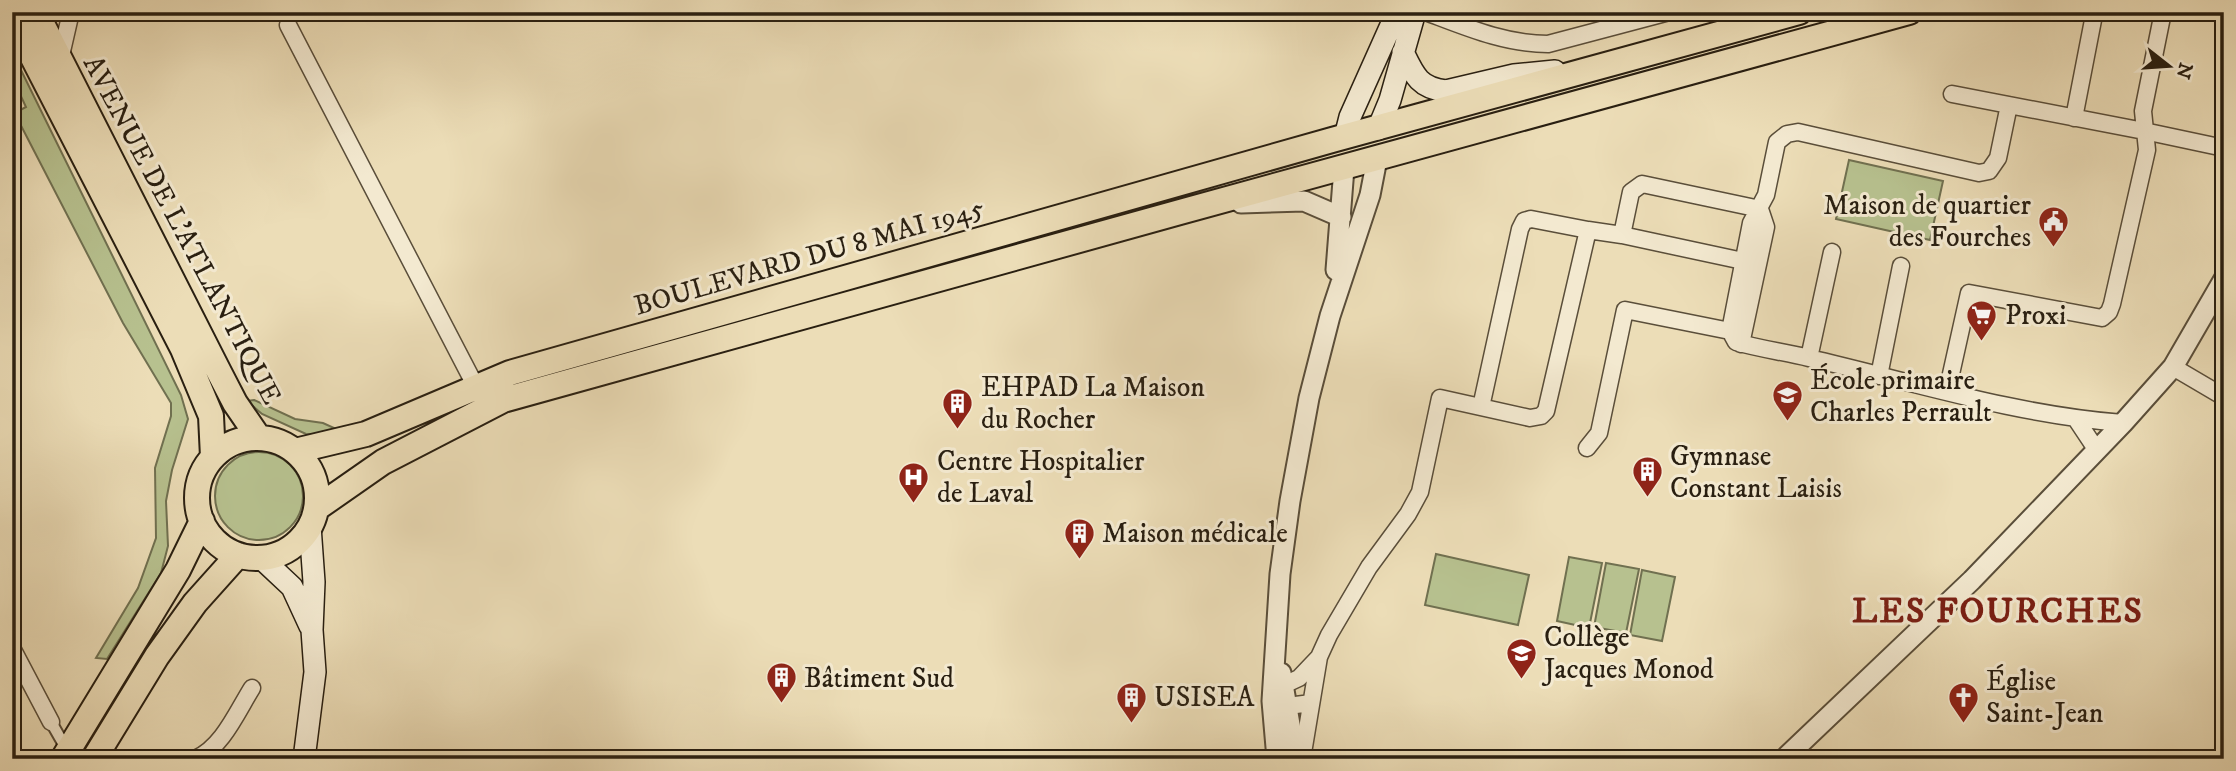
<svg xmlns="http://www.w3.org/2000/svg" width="2236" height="771" font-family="'IM FELL DW Pica',serif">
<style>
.green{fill:#b7c18f;stroke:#707050;stroke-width:2}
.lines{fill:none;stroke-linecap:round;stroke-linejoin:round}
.pedestrian-casing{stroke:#5a4e3a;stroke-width:14}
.minor-casing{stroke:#5a4e3a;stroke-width:19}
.tertiary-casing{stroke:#5a4e3a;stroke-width:23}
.secondary-casing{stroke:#291f11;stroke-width:24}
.primary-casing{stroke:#291f11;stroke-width:28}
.pedestrian{stroke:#f3e9d0;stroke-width:10}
.minor{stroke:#f3e9d0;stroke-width:16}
.tertiary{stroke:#f3e9d0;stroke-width:19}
.secondary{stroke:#f3e9d0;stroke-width:21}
.primary{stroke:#ecddb7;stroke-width:24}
.labels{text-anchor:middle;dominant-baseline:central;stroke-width:6;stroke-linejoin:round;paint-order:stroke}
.poi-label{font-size:28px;fill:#291f11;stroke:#f3e9d0;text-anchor:start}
.street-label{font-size:28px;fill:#291f11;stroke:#f3e9d0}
.district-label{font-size:35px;font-weight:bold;letter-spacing:2px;fill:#7a1f14;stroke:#f3e9d0}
</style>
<rect width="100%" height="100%" fill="#ecddb7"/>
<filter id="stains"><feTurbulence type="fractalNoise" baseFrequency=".00286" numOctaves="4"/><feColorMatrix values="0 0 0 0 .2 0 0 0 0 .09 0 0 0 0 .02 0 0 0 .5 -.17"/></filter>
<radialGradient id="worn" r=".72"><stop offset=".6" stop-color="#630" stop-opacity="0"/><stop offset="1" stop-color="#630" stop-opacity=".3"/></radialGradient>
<path class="green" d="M17,62L181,395L188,419L172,470L166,501L168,546L161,573L107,659L96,658L138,588L156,538L155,468L171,416V403L123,323L15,114L12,115V107L15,113L26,107L12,77V65Z
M1849,160L1943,181L1930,240L1836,219Z
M254,400L295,419L323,423L334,428L335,431L316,435L306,434L262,414L247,401Z
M215 496a44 44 0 1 1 88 0a44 44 0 1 1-88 0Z
M1436,554L1529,575L1518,625L1425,605Z
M1569,557L1602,563L1589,628L1557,621Z
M1606,563L1639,569L1626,633L1594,627Z
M1642,570L1675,577L1662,641L1630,635Z"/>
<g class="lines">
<defs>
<path id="pedestrian" d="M51,722L67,750"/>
<path id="minor" d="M1426,12C1466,27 1505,44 1548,44L1669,12
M288,25L476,387
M60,60L71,12
M1952,94L2144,131L2224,148
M2009,105L1998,158L1989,171L1979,173L1798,132L1787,134L1777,142L1766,195L1751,223L1730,331L1736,342C1760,349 1785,352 1809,358C1913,382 2016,415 2123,423
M2074,118L2094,15
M1743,261L1622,235L1631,192L1642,184L1760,209
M1741,344L1766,227L1760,209
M1809,358L1832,252
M2173,367L2224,397
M1879,376L1901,266
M1947,392L1969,293L2102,318L2109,312L2112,304L2147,150L2143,111L2163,12
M1481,407L1520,229L1524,221L1531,219L1588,230L1622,235
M2076,419L2096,449
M1587,448L1599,433L1625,310L1730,331
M12,648L51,722
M1311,703L1288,706L1272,701L1284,685L1299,678L1319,657
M195,759C222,748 237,712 252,688
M1302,759L1319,657L1329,635L1369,567L1408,514L1420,492L1440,398L1530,418L1541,416L1546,411L1588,230"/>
<path id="tertiary" d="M1241,203L1304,201L1341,217
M1336,270L1344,168
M1281,673L1296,759
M1277,759L1272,701L1280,574L1290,501L1309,398L1330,316L1370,195L1377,159
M1784,759L1972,580L2123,423L2173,367L2224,279"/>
<path id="secondary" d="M1403,52C1414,75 1419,88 1446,91L1514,75L1555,71
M1378,129L1390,100L1415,12
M1345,137L1350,117L1397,12
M261,558L292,587L310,626
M304,759L315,672L312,630L314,582L310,526"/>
<path id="primary" d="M36,12L219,372L235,403L259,438
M12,17L183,349L211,416L213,457
M197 498a60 60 0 1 1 120 0a60 60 0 1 1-120 0Z
M295,451L366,434L510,373L1332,140L1799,12
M317,508L383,462L503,400L1180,212L1909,12
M63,759L178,570L202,521
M94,759L157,656L195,603L238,555"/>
</defs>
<use href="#pedestrian" class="pedestrian-casing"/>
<use href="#minor" class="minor-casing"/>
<use href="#tertiary" class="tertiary-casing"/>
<use href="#secondary" class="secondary-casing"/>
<use href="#primary" class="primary-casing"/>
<use href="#pedestrian" class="pedestrian"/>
<use href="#minor" class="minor"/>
<use href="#tertiary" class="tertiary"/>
<use href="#secondary" class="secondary"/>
<use href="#primary" class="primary"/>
</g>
<defs>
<symbol id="civic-pin" viewBox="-11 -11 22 30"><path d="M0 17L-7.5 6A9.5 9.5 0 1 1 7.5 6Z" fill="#8f2418" stroke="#f3e9d0"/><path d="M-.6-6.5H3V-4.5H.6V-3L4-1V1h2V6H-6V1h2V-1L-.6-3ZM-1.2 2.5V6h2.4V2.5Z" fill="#fff"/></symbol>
<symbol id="supermarket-pin" viewBox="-11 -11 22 30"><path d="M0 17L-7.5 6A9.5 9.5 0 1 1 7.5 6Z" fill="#8f2418" stroke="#f3e9d0"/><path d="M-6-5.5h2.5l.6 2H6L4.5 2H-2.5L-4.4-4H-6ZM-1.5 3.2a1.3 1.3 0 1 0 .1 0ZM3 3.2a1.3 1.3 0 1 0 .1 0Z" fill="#fff"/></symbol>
<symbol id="school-pin" viewBox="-11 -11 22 30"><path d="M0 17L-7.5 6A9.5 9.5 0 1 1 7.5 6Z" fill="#8f2418" stroke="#f3e9d0"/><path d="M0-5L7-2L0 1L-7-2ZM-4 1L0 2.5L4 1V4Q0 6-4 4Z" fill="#fff"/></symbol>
<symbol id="building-pin" viewBox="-11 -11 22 30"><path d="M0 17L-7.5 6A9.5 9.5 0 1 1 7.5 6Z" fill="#8f2418" stroke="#f3e9d0"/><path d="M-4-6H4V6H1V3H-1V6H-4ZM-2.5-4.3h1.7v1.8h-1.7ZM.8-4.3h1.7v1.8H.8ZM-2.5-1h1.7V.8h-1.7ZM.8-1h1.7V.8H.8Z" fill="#fff"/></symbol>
<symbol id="hospital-pin" viewBox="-11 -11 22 30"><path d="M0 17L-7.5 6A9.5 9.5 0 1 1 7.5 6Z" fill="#8f2418" stroke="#f3e9d0"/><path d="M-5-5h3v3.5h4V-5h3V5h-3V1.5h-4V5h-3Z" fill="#fff"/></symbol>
<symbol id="church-pin" viewBox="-11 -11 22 30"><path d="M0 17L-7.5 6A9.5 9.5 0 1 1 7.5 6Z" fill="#8f2418" stroke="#f3e9d0"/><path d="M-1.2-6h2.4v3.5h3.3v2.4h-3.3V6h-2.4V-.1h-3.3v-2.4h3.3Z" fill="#fff"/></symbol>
</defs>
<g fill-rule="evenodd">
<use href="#civic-pin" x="2036" y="204" width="35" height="47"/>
<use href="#supermarket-pin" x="1964" y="298" width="35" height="47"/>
<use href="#school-pin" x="1770" y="378" width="35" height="47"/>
<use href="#building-pin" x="940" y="386" width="35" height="47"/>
<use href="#building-pin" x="1630" y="454" width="35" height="47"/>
<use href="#hospital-pin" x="896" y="460" width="35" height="47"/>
<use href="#building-pin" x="1062" y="516" width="35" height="47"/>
<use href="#school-pin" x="1504" y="636" width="35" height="47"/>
<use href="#building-pin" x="764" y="660" width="35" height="47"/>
<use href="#building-pin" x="1114" y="680" width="35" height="47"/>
<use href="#church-pin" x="1946" y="680" width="35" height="47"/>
</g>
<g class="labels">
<g class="poi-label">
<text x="2031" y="205" text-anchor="end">Maison de quartier<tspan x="2031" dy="32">des Fourches</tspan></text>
<text x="2005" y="315">Proxi</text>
<text x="1810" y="380">École primaire<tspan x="1810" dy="32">Charles Perrault</tspan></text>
<text x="981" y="387">EHPAD La Maison<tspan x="981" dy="32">du Rocher</tspan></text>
<text x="1670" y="456">Gymnase<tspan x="1670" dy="32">Constant Laisis</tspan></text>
<text x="937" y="461">Centre Hospitalier<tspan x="937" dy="32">de Laval</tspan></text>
<text x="1102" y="533">Maison médicale</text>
<text x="1544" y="637">Collège<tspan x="1544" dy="32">Jacques Monod</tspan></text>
<text x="804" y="678">Bâtiment Sud</text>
<text x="1986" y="681">Église<tspan x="1986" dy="32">Saint-Jean</tspan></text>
<text x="1154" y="697">USISEA</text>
</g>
<g class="street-label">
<text transform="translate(182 230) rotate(62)">AVENUE DE L'ATLANTIQUE</text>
<text transform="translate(809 257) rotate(-16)">BOULEVARD DU 8 MAI 1945</text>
</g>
<g class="district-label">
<text x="1998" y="612">LES FOURCHES</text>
</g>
</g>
<rect width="2236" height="771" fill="none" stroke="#ecddb7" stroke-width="42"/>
<rect x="14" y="14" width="2208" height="743" fill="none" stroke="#291f11" stroke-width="3.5"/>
<rect x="21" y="21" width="2194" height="729" fill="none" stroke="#291f11" stroke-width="2"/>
<g transform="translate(2169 66) rotate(107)" stroke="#f3e9d0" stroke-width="5" paint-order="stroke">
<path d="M0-5L12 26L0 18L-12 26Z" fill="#291f11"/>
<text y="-10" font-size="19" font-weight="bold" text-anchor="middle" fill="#291f11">N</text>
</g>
<rect width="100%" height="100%" filter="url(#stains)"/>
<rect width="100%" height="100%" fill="url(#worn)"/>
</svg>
